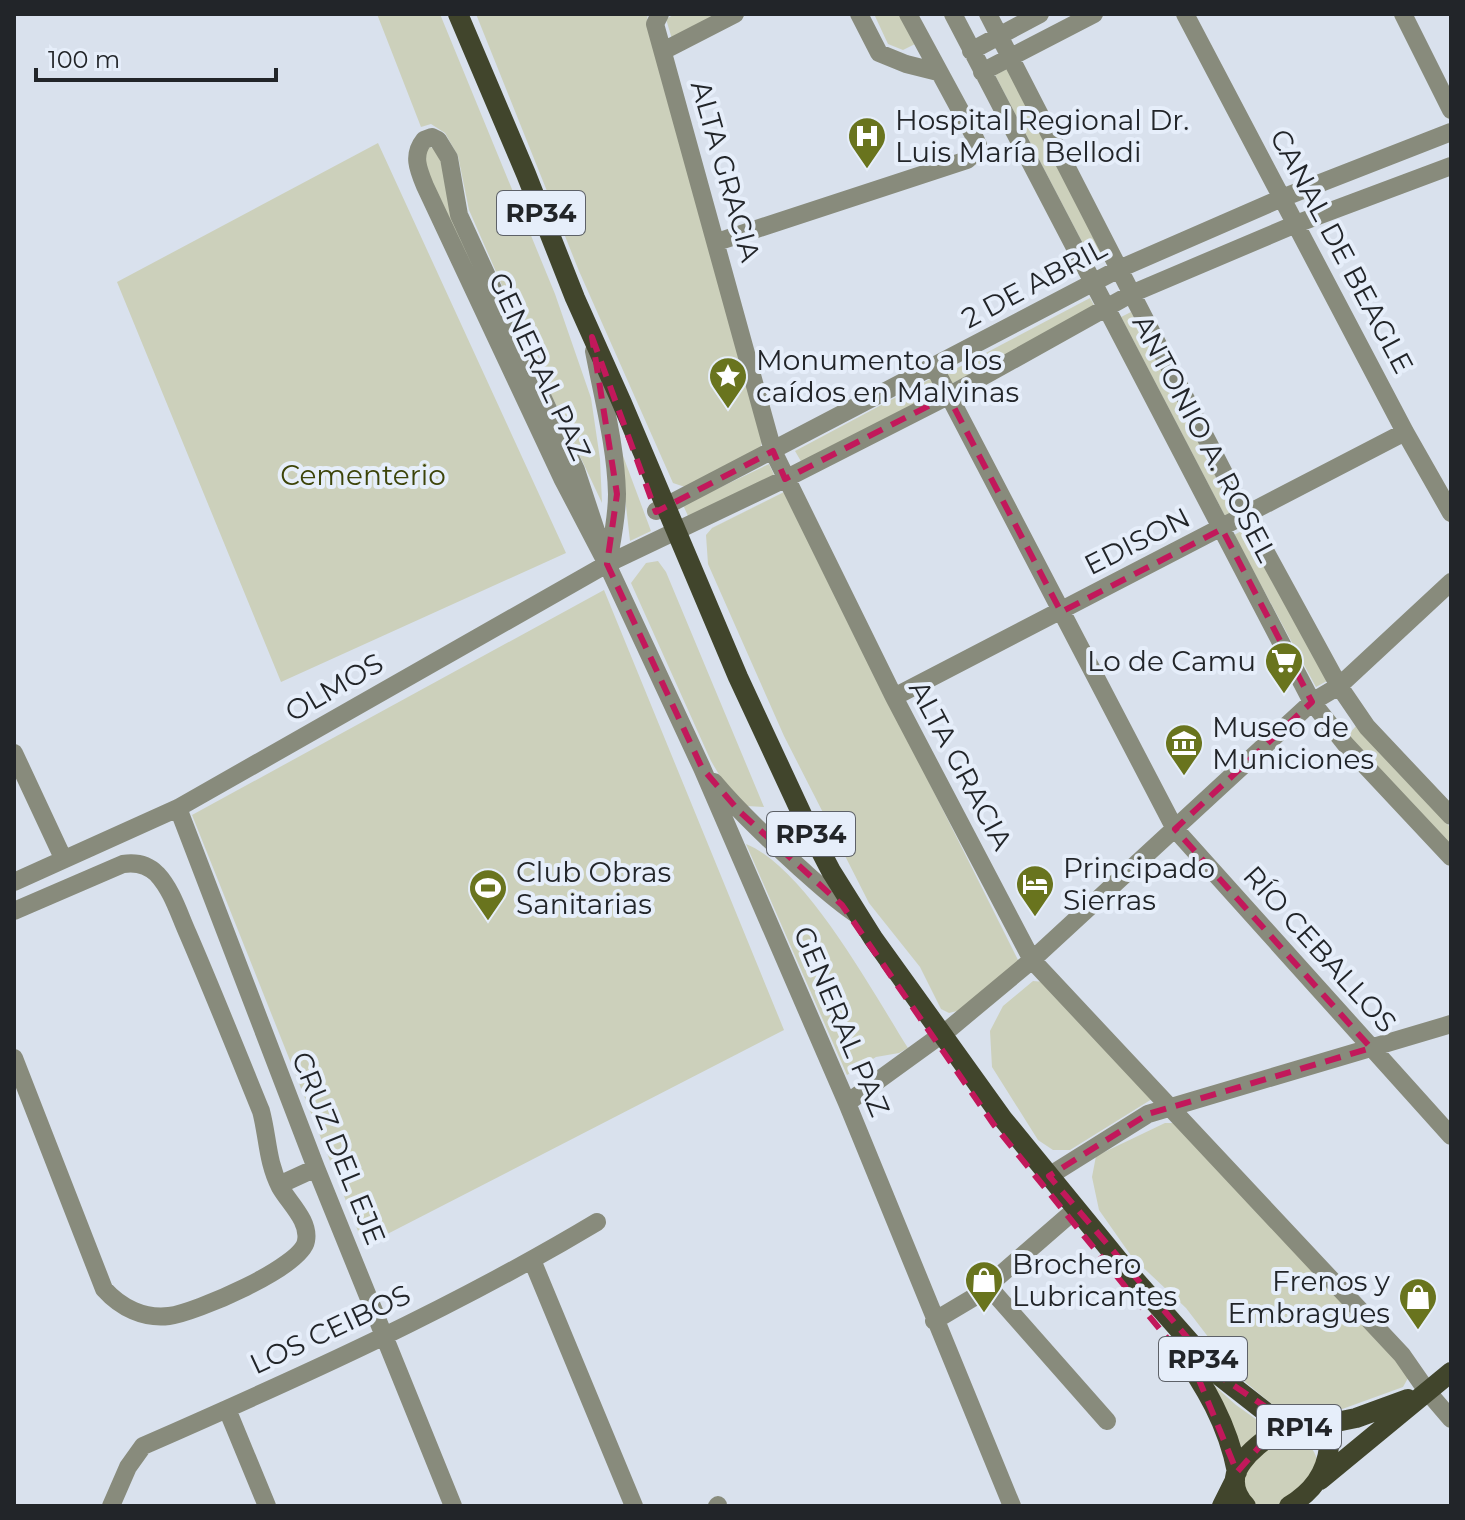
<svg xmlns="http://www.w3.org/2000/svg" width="1465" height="1520" font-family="Montserrat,sans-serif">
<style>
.green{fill:#ccd0bb}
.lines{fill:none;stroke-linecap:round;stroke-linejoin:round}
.minor{stroke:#888b7c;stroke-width:18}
.major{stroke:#41452c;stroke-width:20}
.marked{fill:none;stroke:#c2185b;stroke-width:6;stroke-dasharray:16 10;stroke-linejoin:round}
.labels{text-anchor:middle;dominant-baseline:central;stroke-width:8;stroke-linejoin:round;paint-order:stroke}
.shield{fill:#e6eefa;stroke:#5d6168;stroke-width:2}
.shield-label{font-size:26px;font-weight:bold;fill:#222529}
.poi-label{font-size:28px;fill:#222529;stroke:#e6eefa;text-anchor:start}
.street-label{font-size:28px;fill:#222529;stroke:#e6eefa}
.park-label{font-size:28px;fill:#3d4409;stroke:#e6eefa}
</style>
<rect width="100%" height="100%" fill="#d9e1ed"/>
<path class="green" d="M377,14H440L555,294L591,398L600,459L602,503L532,354L469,210L458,156L445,133L431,124L421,127Z
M476,14H648L647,19L762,442L760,450L685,487L673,483L579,271Z
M675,14H719L672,39L666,19Z
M874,14H899L915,44L903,50L888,44Z
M1007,69L1106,258L1094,265L995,75Z
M378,143L566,553L281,682L117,282Z
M429,147L439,149L544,416L425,175L422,151Z
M1090,298L1095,307L951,384L946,374Z
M1131,312L1237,512L1226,518L1121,317Z
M932,378L938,391L802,463L795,451Z
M619,445L651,531L630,541Z
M769,464L775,477L689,518L683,505Z
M784,492L1019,962L961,1010L949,1013L941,1009L920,967L869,903L784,736L708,564L706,535L712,528Z
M1245,529L1327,681L1316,687L1234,535Z
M658,561L666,572L764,807L747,806L727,788L711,761L631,583L646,563Z
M604,590L784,1030L364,1246L192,815Z
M1356,726L1451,828V846L1348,735Z
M746,844C806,868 873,993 908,1048L899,1053L876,1057L847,1075Z
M1033,981L1045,982L1152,1099L1070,1150H1053L1038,1140L992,1067L990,1031L1003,1006Z
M1165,1123H1177L1401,1363L1408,1378L1403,1387L1312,1420L1279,1410L1238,1376L1186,1308L1132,1257L1099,1210L1092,1177L1096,1156Z
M1199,1372L1236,1405L1267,1427L1241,1452Z
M1283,1438C1304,1438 1314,1444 1319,1466L1314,1477L1278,1506H1250L1244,1499L1243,1472L1259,1454Z"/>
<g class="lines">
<path class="minor" d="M660,14L655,24L773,451L894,697L1032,960L1402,1355L1427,1391L1451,1419
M859,14L879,53L906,64L938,72
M953,14L1312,702L1346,745L1451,857
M988,14L1246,516L1339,686L1367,727L1451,816
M1185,14L1405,432L1451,513
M1403,14L1451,110
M663,51L735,14
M971,51L1040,14
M982,72L1094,14
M717,242L967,160L975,153L978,145L973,134L908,14
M594,351C603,398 616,447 617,494C617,518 612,540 608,563
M934,367L1175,829L1451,1136
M656,511L1119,269L1282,198L1451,132
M607,564L576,470L459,215L449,158L438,140L432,137L424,140C412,155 418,169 425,186L562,478L607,564L702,768L847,1103L1012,1506
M894,697L1405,432
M14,753L63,858
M714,782C740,813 769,840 800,868C819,885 837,902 859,916
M178,808L316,1168L453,1506
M14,882L178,808L607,564L785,479L948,396L1131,294L1296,224L1451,166
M14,911L123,864C136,862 147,864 157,874C172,890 179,914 188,934C213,992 237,1052 261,1111C268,1137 267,1162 280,1187C289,1203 310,1221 306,1241C302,1267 195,1313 169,1316C144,1319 121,1308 104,1289L14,1058
M942,1035L1032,960L1312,702L1339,686L1451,582
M847,1103L934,1040
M1049,1176L1148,1114L1451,1024
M279,1185L316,1168
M532,1260L634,1506
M987,1285L1107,1421
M934,1321L976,1296L1068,1216
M227,1409L267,1506
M111,1506L128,1467L143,1446C298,1378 452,1309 597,1222
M717,1506L718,1505"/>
<path class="major" d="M458,14L526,174L575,298L622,403L738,677L805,821L831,871L873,938L1003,1119L1129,1273L1221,1377L1267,1413L1294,1426
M1177,1347C1205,1385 1228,1425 1237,1472
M1307,1428L1356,1418L1408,1399
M1320,1480L1451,1372
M1222,1506L1235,1480
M1246,1506C1239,1499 1234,1489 1235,1478C1237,1458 1274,1429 1294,1426C1309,1424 1321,1435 1329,1447C1326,1474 1312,1492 1289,1506"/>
</g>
<path class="marked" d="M592,337L656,512L773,451L785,479L948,396L1061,612L1222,529L1312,702L1175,829L1371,1048L1148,1114L1049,1176L1221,1377L1294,1426L1268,1437L1237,1472L1197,1375L994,1125L842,905L739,811L702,768L607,564L617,494Z"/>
<defs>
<symbol id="hospital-pin" viewBox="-11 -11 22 30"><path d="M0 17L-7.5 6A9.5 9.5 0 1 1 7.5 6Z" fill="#69741e" stroke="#e6eefa"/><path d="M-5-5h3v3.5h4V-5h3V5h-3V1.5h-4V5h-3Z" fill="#fff"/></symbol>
<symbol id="sight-pin" viewBox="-11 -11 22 30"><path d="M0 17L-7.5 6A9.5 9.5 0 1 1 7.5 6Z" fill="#69741e" stroke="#e6eefa"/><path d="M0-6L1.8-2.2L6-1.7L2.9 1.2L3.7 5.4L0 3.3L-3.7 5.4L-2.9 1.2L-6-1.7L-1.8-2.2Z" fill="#fff"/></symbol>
<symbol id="supermarket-pin" viewBox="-11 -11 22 30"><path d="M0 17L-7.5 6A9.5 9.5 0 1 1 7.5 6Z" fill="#69741e" stroke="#e6eefa"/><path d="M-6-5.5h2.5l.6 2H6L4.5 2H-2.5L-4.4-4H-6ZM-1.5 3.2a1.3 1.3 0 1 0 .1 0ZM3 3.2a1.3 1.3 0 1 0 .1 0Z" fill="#fff"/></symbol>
<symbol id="museum-pin" viewBox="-11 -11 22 30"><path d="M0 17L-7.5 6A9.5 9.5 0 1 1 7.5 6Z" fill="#69741e" stroke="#e6eefa"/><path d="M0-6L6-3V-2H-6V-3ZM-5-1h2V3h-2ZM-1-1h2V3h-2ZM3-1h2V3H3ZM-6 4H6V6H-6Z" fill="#fff"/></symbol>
<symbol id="hotel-pin" viewBox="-11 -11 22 30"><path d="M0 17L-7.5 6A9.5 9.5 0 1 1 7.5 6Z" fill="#69741e" stroke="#e6eefa"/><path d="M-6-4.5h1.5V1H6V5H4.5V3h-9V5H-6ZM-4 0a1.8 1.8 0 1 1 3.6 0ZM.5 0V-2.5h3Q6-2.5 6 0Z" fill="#fff"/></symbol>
<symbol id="stadium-pin" viewBox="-11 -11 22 30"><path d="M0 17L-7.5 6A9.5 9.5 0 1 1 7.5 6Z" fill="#69741e" stroke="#e6eefa"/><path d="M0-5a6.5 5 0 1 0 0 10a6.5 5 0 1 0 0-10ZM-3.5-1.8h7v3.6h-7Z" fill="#fff"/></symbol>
<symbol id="shop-pin" viewBox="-11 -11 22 30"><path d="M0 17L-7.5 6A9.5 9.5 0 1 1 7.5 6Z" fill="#69741e" stroke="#e6eefa"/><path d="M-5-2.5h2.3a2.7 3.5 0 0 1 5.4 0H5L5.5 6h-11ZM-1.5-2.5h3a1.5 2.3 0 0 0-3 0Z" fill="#fff"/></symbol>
</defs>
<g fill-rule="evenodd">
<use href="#hospital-pin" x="845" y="114" width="44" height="60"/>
<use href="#sight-pin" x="706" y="354" width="44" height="60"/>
<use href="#supermarket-pin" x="1262" y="639" width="44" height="60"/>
<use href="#museum-pin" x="1162" y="721" width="44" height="60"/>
<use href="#hotel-pin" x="1013" y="862" width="44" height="60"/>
<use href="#stadium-pin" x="466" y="866" width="44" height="60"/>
<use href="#shop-pin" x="962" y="1258" width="44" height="60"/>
<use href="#shop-pin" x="1396" y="1275" width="44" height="60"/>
</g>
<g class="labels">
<g class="shield">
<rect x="497" y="191" width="88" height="44" rx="6"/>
<rect x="767" y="812" width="88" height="44" rx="6"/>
<rect x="1159" y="1337" width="88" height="44" rx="6"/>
<rect x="1257" y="1405" width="84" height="44" rx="6"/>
</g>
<g class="shield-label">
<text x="541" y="213">RP34</text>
<text x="811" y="834">RP34</text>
<text x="1203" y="1359">RP34</text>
<text x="1299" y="1427">RP14</text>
</g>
<g class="poi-label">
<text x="895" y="120">Hospital Regional Dr.<tspan x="895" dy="32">Luis María Bellodi</tspan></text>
<text x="756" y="360">Monumento a los<tspan x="756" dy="32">caídos en Malvinas</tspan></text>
<text x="1256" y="661" text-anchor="end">Lo de Camu</text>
<text x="1212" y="727">Museo de<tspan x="1212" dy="32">Municiones</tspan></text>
<text x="1063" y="868">Principado<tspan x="1063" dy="32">Sierras</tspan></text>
<text x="516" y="872">Club Obras<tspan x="516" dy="32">Sanitarias</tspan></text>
<text x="1012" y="1264">Brochero<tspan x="1012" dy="32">Lubricantes</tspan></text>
<text x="1390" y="1281" text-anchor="end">Frenos y<tspan x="1390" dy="32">Embragues</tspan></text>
</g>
<g class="street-label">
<text transform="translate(726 171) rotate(74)">ALTA GRACIA</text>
<text transform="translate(1342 251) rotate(62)">CANAL DE BEAGLE</text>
<text transform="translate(1034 283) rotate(-28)">2 DE ABRIL</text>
<text transform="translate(540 366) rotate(65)">GENERAL PAZ</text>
<text transform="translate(1205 438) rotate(62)">ANTONIO A. ROSEL</text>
<text transform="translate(1137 541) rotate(-27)">EDISON</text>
<text transform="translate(334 687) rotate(-30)">OLMOS</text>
<text transform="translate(961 765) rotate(62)">ALTA GRACIA</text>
<text transform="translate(1320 949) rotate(48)">RÍO CEBALLOS</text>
<text transform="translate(842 1021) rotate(67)">GENERAL PAZ</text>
<text transform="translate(339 1148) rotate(68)">CRUZ DEL EJE</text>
<text transform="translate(330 1329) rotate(-25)">LOS CEIBOS</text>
</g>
<g class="park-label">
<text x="363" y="475">Cementerio</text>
</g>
</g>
<rect width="1465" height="1520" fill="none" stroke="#222529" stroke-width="32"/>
<path d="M36 68v12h240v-12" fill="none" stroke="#222529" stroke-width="4"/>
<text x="48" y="68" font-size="24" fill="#222529" stroke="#e6eefa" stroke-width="6" paint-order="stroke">100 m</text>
</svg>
